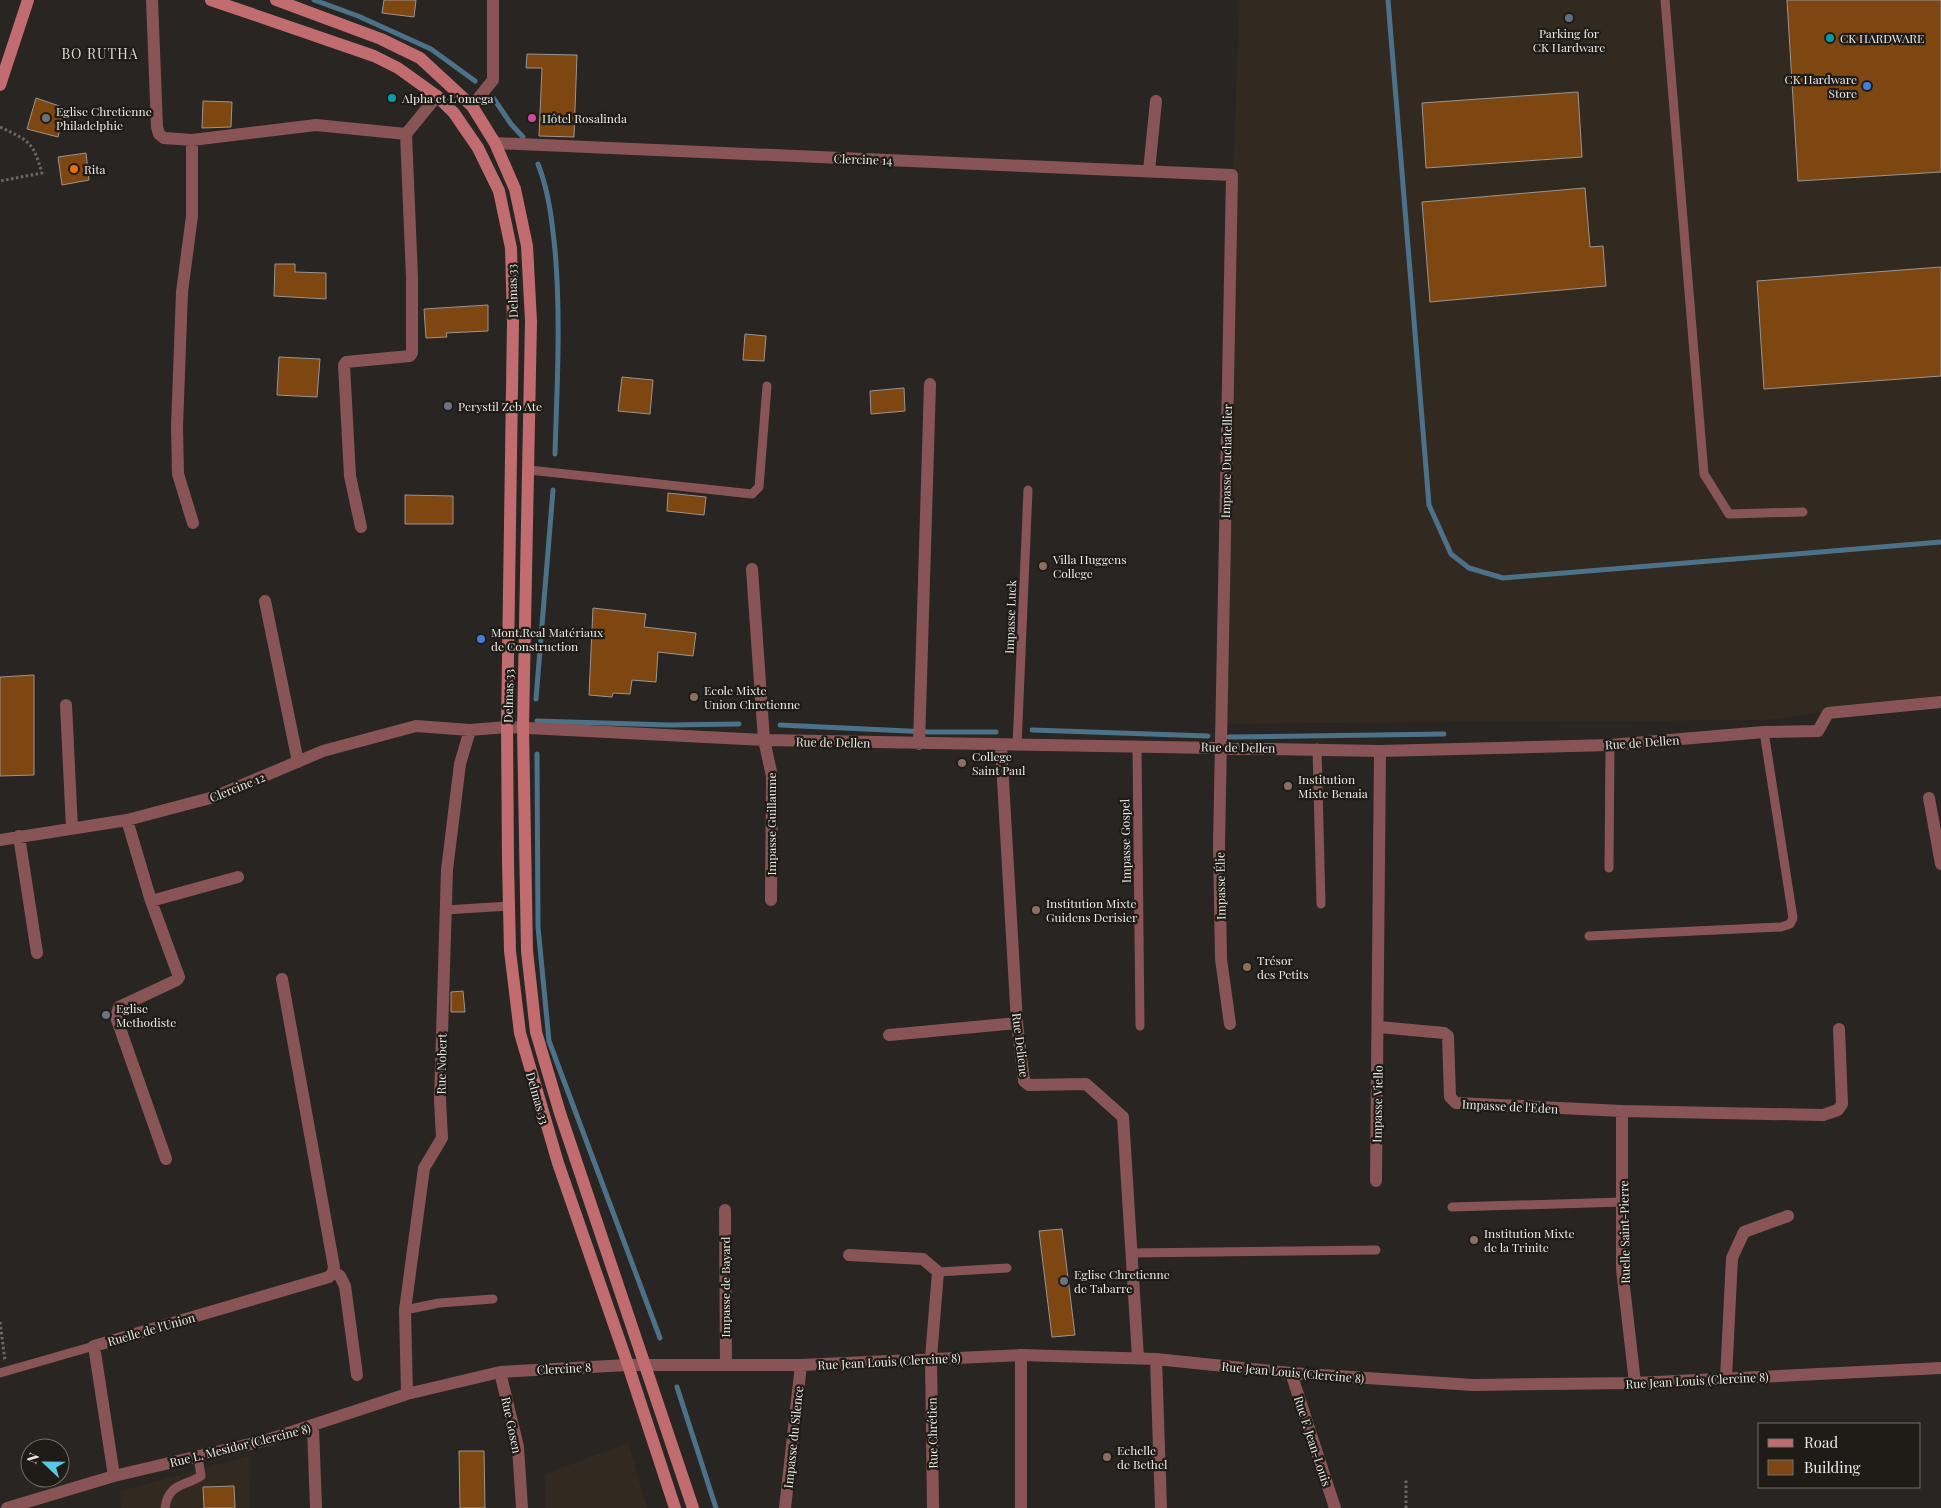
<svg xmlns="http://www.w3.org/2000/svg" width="1941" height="1508" font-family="'Playfair Display',serif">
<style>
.built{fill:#322a21}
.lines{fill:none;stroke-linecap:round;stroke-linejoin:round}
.stream{stroke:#4c7289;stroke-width:5}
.building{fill:#7e4610;stroke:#9b9591}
.path{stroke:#6b6865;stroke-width:3;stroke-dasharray:2.5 2.5;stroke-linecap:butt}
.lane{stroke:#895455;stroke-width:9}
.street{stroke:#895455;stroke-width:12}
.secondary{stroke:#c16c6f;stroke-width:12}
.service-dot{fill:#5c6f8a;stroke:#1f1c18;stroke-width:2}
.culture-dot{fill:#0f9aa8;stroke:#1f1c18;stroke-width:2}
.shop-dot{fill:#3f7fe0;stroke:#1f1c18;stroke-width:2}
.worship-dot{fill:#6b7280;stroke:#1f1c18;stroke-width:2}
.hotel-dot{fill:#d1479c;stroke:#1f1c18;stroke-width:2}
.food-dot{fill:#e8710a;stroke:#1f1c18;stroke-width:2}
.education-dot{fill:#8d6e63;stroke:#1f1c18;stroke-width:2}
.labels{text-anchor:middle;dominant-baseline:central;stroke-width:4.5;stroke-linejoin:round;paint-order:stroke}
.poi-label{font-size:12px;fill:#eceae7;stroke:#1f1c18;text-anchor:start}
.street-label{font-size:12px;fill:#eceae7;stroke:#1f1c18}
.neighbourhood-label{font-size:14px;letter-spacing:1px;fill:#ddd9d3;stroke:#1f1c18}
</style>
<rect width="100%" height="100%" fill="#292522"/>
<path class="built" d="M1239,0H1941V695L1767,720L1216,724Z
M628,1443L647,1508H546L545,1474Z
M249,1456L250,1508H122L120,1491Z"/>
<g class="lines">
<path class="stream" d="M314,0L358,16L431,49L475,81
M1388,0L1429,505L1451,554L1469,568L1503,578L1941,542
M494,99L511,124L523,137
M538,164C549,192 552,221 555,250C561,318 557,386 555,454
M536,699L553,490
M537,721L669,725L739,724
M780,725L929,732H996
M1032,730L1208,736
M1229,737L1444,734
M537,754L538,927L549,1041L660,1338
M677,1387L716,1508"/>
</g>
<path class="building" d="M384,0H416L414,17L382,13Z
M1787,0H1941V172L1798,181Z
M527,54L577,55L574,137L539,136L542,68H526Z
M1578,92L1582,157L1426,168L1422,103Z
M36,98L65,108L58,137L27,129Z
M203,101L232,102L231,127L202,128Z
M86,153L89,180L62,185L58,157Z
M1585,188L1590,247L1603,246L1606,286L1430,302L1422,202Z
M275,264H295V272L326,273V299L274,296Z
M1941,267V376L1764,389L1757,281Z
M488,305V331L446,333L447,337L426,338L424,309Z
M745,334L766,336L764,361L743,360Z
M279,357L320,359L317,397L277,395Z
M622,377L653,380L650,414L618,411Z
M904,388L905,411L871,414L870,391Z
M668,493L706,497L704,515L667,511Z
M405,495L453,496V524H405Z
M593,608L646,614L644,627L696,633L693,656L658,652L656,682L632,680L630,694L613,693L612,697L589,695Z
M34,675V775L0,776V677Z
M463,991L465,1012H451V992Z
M1062,1229L1075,1335L1052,1337L1039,1231Z
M459,1451H484L485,1508H460Z
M234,1486L235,1508H204L203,1487Z"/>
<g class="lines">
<path class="path" d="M0,127C30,141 33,142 42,173L0,181
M0,1322L5,1361
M1406,1508V1480"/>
<path class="lane" d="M1665,0L1704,474L1729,514L1803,512
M529,470L752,494L759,487L767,386
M1017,746L1028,490
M1137,746L1140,1026
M1317,748L1321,904
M1609,868L1610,745
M445,910L509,906
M1589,936L1781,927L1790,924L1793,918L1764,732
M1452,1207L1623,1202
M1131,1253L1376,1250
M938,1272L1007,1268
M405,1310L439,1303L493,1299
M0,1373L94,1346
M165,1508C168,1483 186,1486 201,1476L198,1457"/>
<path class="street" d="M152,0L157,127L159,134L164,138L192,140L316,125L406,134
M472,106L493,80V0
M192,140V216L182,292L177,427L178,474L193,523
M495,143L1232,175L1219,845L1221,959L1230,1024
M1149,171L1156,101
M361,527L350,476L344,365L346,362L410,356L412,353V277L406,134L437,96
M752,569L764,740L772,776L771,900
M265,601L298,762
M66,705L72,828
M919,744L930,384
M1001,746L1017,1023L1024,1081L1029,1085L1086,1084L1123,1117L1138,1358
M1929,798L1941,864
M127,820L151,901L179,977L177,980L119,1007L116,1017L166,1159
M19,836L37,953
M0,840L127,820L214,797L323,751L416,726L470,730L507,727L764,740L1380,751L1610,745L1764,732L1818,731L1828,713L1941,702
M151,901L238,877
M282,979L334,1267L333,1272
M1379,1027L1444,1033L1448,1036L1450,1097L1456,1103L1622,1111L1823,1115L1838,1110L1842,1104L1839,1029
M889,1035L1017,1023
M1622,1111V1269L1635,1383
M1376,1181L1380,751
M725,1210L726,1365
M849,1255L923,1259L938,1272L931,1358L933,1508
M333,1272L340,1276L345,1286L357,1375
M1021,1355V1508
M1156,1359L1161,1508
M500,1372L518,1447L522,1508
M1291,1373L1335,1508
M1726,1378L1732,1258L1744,1232L1788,1216
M407,1394L405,1310L424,1168L442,1138L440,1100L447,870L460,764L470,730
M313,1427L316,1508
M114,1476L94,1346L329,1277L333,1272
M7,1508L114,1476L267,1440L407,1394L500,1372L628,1365H801L1021,1355L1156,1359L1291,1373L1473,1385L1635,1383L1941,1368
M785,1508L801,1365"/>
<path class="secondary" d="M211,0L374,56L398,68L437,96L454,113L478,148L499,191L511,248L513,321L507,727L508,862L510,951L520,1033L558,1163L628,1365L675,1508
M276,0L381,39L420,58L472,106L495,143L515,189L527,246L531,321L523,727L527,951L536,1032L560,1113L693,1508
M0,85L28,0"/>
</g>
<circle class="service-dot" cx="1569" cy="18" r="5"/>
<g class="culture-dot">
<circle cx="1830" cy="38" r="5"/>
<circle cx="392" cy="98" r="5"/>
</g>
<g class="shop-dot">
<circle cx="1867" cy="86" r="5"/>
<circle cx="481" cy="639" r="5"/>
</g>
<g class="worship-dot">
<circle cx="46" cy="118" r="5"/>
<circle cx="448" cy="406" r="5"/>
<circle cx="106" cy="1015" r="5"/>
<circle cx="1064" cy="1281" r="5"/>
</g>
<circle class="hotel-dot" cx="532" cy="118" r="5"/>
<circle class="food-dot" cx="74" cy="169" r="5"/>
<g class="education-dot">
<circle cx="1043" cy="566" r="5"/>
<circle cx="694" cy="697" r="5"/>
<circle cx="962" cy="763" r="5"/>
<circle cx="1288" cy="786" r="5"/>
<circle cx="1036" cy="910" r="5"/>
<circle cx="1247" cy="967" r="5"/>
<circle cx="1474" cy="1240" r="5"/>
<circle cx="1107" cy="1457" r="5"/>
</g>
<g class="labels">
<g class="poi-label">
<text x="1569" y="33" text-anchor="middle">Parking for<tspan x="1569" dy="14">CK Hardware</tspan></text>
<text x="1840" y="38">CK HARDWARE</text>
<text x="1857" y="79" text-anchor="end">CK Hardware<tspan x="1857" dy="14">Store</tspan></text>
<text x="402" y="98">Alpha et L'omega</text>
<text x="56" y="111">Eglise Chretienne<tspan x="56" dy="14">Philadelphie</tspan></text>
<text x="542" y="118">Hôtel Rosalinda</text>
<text x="84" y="169">Rita</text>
<text x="458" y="406">Perystil Zeb Ate</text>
<text x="1053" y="559">Villa Huggens<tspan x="1053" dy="14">College</tspan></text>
<text x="491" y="632">Mont.Real Matériaux<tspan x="491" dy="14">de Construction</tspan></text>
<text x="704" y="690">Ecole Mixte<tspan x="704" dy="14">Union Chretienne</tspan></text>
<text x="972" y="756">College<tspan x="972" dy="14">Saint Paul</tspan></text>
<text x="1298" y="779">Institution<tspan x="1298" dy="14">Mixte Benaia</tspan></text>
<text x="1046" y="903">Institution Mixte<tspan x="1046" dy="14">Guidens Derisier</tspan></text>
<text x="1257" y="960">Trésor<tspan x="1257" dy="14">des Petits</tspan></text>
<text x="116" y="1008">Eglise<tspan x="116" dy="14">Methodiste</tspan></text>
<text x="1484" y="1233">Institution Mixte<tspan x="1484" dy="14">de la Trinite</tspan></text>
<text x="1074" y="1274">Eglise Chretienne<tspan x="1074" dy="14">de Tabarre</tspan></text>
<text x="1117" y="1450">Echelle<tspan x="1117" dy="14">de Bethel</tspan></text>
</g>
<g class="street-label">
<text transform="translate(863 159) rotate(2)">Clercine 14</text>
<text transform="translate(512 291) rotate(-92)">Delmas 33</text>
<text transform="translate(1226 461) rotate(-89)">Impasse Duchatellier</text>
<text transform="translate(1010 617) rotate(-88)">Impasse Luck</text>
<text transform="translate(508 696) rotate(-89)">Delmas 33</text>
<text transform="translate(833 742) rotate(1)">Rue de Dellen</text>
<text transform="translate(1642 742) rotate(-4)">Rue de Dellen</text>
<text transform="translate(1238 747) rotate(1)">Rue de Dellen</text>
<text transform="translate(237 787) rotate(-22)">Clercine 12</text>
<text transform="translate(771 824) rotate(-90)">Impasse Guillaume</text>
<text transform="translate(1125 841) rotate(-91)">Impasse Gospel</text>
<text transform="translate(1220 886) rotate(-91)">Impasse Élie</text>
<text transform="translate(1021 1045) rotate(83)">Rue Deliene</text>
<text transform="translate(441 1064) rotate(-89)">Rue Nobert</text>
<text transform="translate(538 1098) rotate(74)">Delmas 33</text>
<text transform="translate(1377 1104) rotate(-89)">Impasse Viello</text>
<text transform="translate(1510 1106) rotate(3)">Impasse de l'Eden</text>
<text transform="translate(1624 1232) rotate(-91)">Ruelle Saint-Pierre</text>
<text transform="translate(725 1287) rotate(-90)">Impasse de Bayard</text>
<text transform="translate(151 1329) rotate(-16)">Ruelle de l'Union</text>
<text transform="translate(889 1361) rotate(-3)">Rue Jean Louis (Clercine 8)</text>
<text transform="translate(564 1368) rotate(-3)">Clercine 8</text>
<text transform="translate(1293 1372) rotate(5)">Rue Jean Louis (Clercine 8)</text>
<text transform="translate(1697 1380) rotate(-3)">Rue Jean Louis (Clercine 8)</text>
<text transform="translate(512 1425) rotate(78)">Rue Gosen</text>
<text transform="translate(932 1433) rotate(-91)">Rue Chrétien</text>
<text transform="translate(793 1437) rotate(-84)">Impasse du Silence</text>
<text transform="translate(1313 1441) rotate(72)">Rue F. Jean-Louis</text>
<text transform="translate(240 1445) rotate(-14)">Rue L. Mesidor (Clercine 8)</text>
</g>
<g class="neighbourhood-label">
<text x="100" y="53">BO RUTHA</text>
</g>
</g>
<rect x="1758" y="1423" width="162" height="65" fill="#1f1c18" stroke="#716e6b"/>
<rect x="1768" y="1439" width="25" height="8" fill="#c16c6f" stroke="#716e6b"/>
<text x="1804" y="1448" font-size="15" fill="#eceae7">Road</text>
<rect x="1768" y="1460" width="25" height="15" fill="#7e4610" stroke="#716e6b"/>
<text x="1804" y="1473" font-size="15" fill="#eceae7">Building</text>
<g transform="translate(45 1463) rotate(292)"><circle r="24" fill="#1f1c18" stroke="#716e6b"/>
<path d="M0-4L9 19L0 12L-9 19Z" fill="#59c8e5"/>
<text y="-8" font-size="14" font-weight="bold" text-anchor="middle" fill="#eceae7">N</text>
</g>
</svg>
